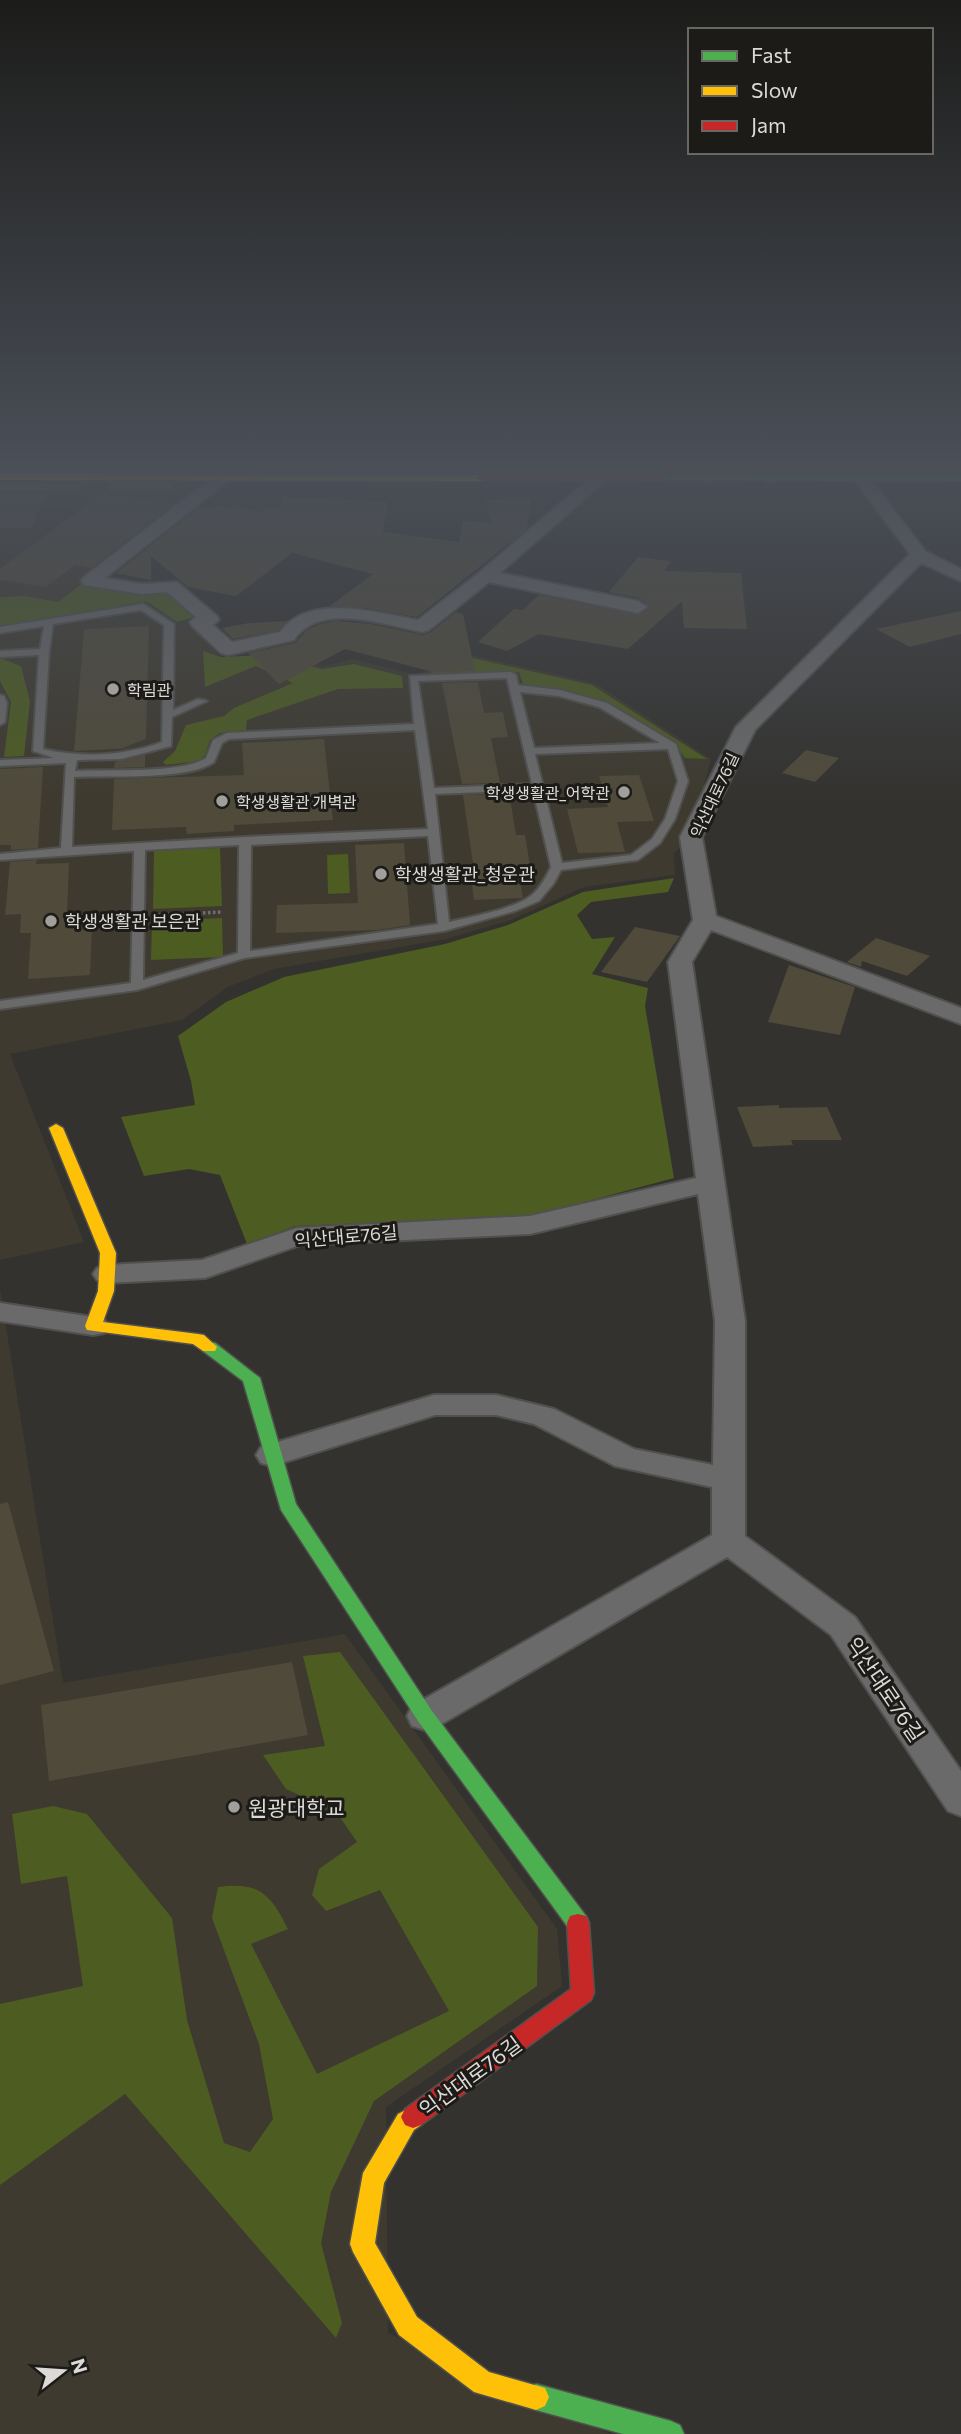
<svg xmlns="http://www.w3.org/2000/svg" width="961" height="2434" font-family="Commissioner,'Noto Sans KR',sans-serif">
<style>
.built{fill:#3e3a2f}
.forest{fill:#4d5c21}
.building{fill:#4f4a3a}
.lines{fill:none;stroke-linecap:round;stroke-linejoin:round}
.lane-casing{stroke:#50504e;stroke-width:4}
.street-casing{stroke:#50504e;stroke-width:4}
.fast-casing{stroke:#50504e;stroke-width:3}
.slow-casing{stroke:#50504e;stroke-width:3}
.jam-casing{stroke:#50504e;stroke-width:3}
.path{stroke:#6f6f6f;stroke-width:3.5;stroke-dasharray:2.5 2.5;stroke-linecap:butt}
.lane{fill:#6a6a6a;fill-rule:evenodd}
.street{fill:#6a6a6a;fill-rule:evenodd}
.fast{fill:#4caf50;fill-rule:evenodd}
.slow{fill:#ffc107;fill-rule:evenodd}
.jam{fill:#c62828;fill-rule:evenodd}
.poi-dot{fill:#a09f9c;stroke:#1c1b18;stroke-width:2.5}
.labels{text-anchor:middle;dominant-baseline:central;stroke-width:6;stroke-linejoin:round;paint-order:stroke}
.far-poi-label{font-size:16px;fill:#dbdad6;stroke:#1c1b18;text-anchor:start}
.far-street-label{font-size:16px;fill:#dbdad6;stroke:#1c1b18}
.poi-label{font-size:18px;fill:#dbdad6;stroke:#1c1b18;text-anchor:start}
.street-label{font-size:18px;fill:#dbdad6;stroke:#1c1b18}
.near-street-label{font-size:21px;fill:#dbdad6;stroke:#1c1b18}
.near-poi-label{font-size:21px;fill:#dbdad6;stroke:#1c1b18;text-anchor:start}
</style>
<rect width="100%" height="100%" fill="#33322f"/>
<path class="built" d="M0,481H217L84,583L169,588L203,619L189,623L224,661L267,651L324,666L353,659L417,675L461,653L595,683L711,759L691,837L674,853L675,875L584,887L511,920L446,939L274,969L228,987L182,1020L10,1054L84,1242L0,1260Z
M0,1289L63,1683L345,1634L557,1929L562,1986L386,2107L388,2333L610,2434H0Z"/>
<path class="forest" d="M0,462H171L162,469L0,468Z
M111,483H174L172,491H108Z
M0,484H82L80,491H0Z
M83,583L161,588L194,617L177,622L146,601L0,626V597L24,596L58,602Z
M203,651L221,657L265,655L322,669L354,664L402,676L403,688L338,689L247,720L246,730L220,733L210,740L205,755L199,761L166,765L163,762L175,751L186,725L224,716L234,708L293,683L256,666L205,687Z
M464,656L592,685L707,759L685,758L675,744L605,702L561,690L523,684L519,672L428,674Z
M0,658L21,666L30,701L24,756L4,757L11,702L0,681Z
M220,848L222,906L153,909L154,851Z
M348,854L350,893L328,894L327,855Z
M674,878L668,892L591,902L577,915L592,939L615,937L592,974L648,988L645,1006L674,1178L532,1216L295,1226L247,1244L220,1175L189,1169L144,1176L121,1117L195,1105L191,1081L178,1036L226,1002L284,977L445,944L508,925L583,892Z
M222,918L223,957L151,960L152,921Z
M340,1652L538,1927L537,1986L374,2101L331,2192L321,2243L342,2323L336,2338L125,2094L0,2185V2004L83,1986L67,1876L21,1884L12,1814L53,1806L87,1814L172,1918L187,2020L224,2143L250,2152L273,2119L259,2044L212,1918L218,1887C259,1882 270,1893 288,1929L251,1944L317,2074L449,2011L380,1890L326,1911L312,1895L319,1869L357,1842L337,1813L286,1789L263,1755L325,1746L303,1656Z"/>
<path class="building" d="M102,494L174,504L91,568L75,565L46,587L0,580V569Z
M0,495H44L32,528H0Z
M284,497L388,502L383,532L459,542L463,521L491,522L486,500L531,499L527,529L417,617L365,608L330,606L373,574L292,553L236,596L188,587L151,556V580L116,573L199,507L213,509L219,505L232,508L235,506L264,512L266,508L280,509Z
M638,557L670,561L665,571L741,573L747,629L684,628L682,601L628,649L539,634L507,651L478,642L514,609L523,610L539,595L639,615L648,609V605L639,598L609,592Z
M961,611V634L910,647L876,629Z
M456,612L463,614L475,671L433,672L345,649L279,684L248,653L295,643L307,630L320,624L336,621L371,624L423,635L431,632Z
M287,621L279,630L233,639L222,628L249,623Z
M149,626L146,739L123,748H132L74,751L84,629Z
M478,682L484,713L503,712L508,737L491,738L500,783L462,784L442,683Z
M324,739L333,820L234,825V831L187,834L186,827L112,830L114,779L244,775L242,743Z
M806,750L839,758L815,782L782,773Z
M145,755V767L114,768L115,762Z
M43,767L38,848L11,850V845H0V769Z
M639,775L654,821L617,822L625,852L578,853L567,809L608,807L599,776Z
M502,794L503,798H510L516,835H525L531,871H518L523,898L474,900L470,870H474L463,795Z
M404,843L410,925L377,930L276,933L277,905L358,903L355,845Z
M37,860L36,864L69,863L67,913L82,912V929L92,928L90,975L28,979L31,933H20L21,914L5,915L10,862Z
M635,927L680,936L647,982L601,972Z
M876,938L930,956L907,976L862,961L861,967L847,962Z
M789,965L855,987L840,1035L768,1022Z
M779,1105V1108L827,1107L842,1140H791L793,1145L753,1147L737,1107Z
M8,1502L54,1671L0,1685V1504Z
M292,1662L308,1735L49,1781L41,1705Z"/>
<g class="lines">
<defs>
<path id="lane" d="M253,462H261L259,480L252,478Z
M696,462L712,464L711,462H719L721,470L712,482H706L705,480L712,471Z
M143,604L174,624L173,710L198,699L207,701L172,717L171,746L121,759L77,760L75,771C106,769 182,774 206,758L213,740L227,733L414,724L410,676L511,672L516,675L518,685L560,690L607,703L676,744L688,781L675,819L660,843L638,860L561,870L554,883L539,901L515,911L444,931L245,958L137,990L0,1009V1001L131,983L134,851L0,860V854L61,848L66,763L0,766V760L54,758L33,751L39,655L0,657V651L40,649L44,626L0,633V627ZM141,610L164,625L162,742C125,756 81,758 43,749L49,652L53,624ZM507,678L532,784L434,788L418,681ZM520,692L559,696L599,707L660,743L534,748ZM415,730L428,829L245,837L72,847L74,777C108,775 187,781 214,762L222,743L229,739ZM668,749L678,781L665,819L652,839L631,855L562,863L535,754ZM533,790L551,867C546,877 541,887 533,894C519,908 469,917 449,922L435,794ZM428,836L438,924L250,951L251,845ZM239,845L238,953L143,980L145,850Z
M0,695L4,696L7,703L5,722L0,725Z"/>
<path id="street" d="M765,462H781L778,482H766L764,479Z
M223,472L231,477L229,480L105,578L142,584L177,582L217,616L219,620L213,625L232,642L280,632C308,592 379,613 418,620L480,572L592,476H604L606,479L604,482L500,573L638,601L647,607L638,613L489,582L429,630L422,632C384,625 320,601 294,640L228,655L221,653L192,626L190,622L196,617L167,592L142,594L84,585L81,581L84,577L217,474Z
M861,473L867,475L925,551L961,569V581L921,563L755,730L702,837L716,916L961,1008V1024L711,930L692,962L745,1321V1536L855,1617L961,1771V1816L948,1811L831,1635L727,1557L438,1726L425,1730L412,1726L407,1716L412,1706L712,1535V1487L615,1466L534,1424L496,1415H435L272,1466L261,1463L256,1455L261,1447L434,1395H496L554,1409L634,1449L713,1465L715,1321L698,1194L530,1234L300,1245L205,1278L107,1283L97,1280L93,1274L97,1268L107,1265L202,1260L297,1228L530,1216L696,1178L668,962L693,920L680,837L736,727L910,554L853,478Z
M0,1303L93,1317L104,1319L108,1326L104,1333L93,1335L0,1321Z"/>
<path id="fast" d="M663,475H961V481L660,480L658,478Z
M209,1342L215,1343L260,1378L296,1504L432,1711L586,1916L589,1923L586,1930L578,1932L570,1930L418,1721L281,1510L243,1381L203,1351L201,1347Z
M536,2384L671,2421L680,2425L684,2434H623L536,2410L527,2406L523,2397L527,2388Z"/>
<path id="slow" d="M0,474L482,475L487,478L482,481L0,480Z
M56,1124L63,1128L116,1253L114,1291L103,1322L198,1334L204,1335L217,1347L215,1351H203L193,1344L87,1330L85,1326L98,1291L100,1253L49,1128Z
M413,2106L421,2109L425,2117L421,2125L414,2130L384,2183L375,2243L417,2317L489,2372L545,2388L549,2397L545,2406L536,2410L474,2392L399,2335L353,2252L350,2244L363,2173L398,2114Z"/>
<path id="jam" d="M482,475H663L668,478L663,481L479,480L477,478Z
M578,1914L586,1916L589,1923L594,1993L591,2000L421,2125L413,2128L405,2125L401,2117L405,2109L571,1989L567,1923L570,1916Z"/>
</defs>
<use href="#lane" class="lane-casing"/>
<use href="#street" class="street-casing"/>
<use href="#fast" class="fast-casing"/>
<use href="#slow" class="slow-casing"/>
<use href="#jam" class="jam-casing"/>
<path class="path" d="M158,915L222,912"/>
<use href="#lane" class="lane"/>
<use href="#street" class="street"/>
<use href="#fast" class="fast"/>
<use href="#slow" class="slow"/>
<use href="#jam" class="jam"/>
</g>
<linearGradient id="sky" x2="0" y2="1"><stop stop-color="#1c1c1a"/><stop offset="0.58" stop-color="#4a4f58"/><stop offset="1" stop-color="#4a4f58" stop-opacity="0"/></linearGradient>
<rect width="961" height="803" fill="url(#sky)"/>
<g class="poi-dot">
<circle cx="113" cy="689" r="7"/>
<circle cx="624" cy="792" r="7"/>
<circle cx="222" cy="801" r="7"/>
<circle cx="381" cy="874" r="7"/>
<circle cx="51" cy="921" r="7"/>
<circle cx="234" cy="1807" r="7"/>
</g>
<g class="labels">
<g class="far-poi-label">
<text x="127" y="689">학림관</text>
<text x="610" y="792" text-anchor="end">학생생활관_어학관</text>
<text x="236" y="801">학생생활관 개벽관</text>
</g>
<g class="far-street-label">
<text transform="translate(714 795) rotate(-65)">익산대로76길</text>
</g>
<g class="poi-label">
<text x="395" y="874">학생생활관_청운관</text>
<text x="65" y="921">학생생활관 보은관</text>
</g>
<g class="street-label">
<text transform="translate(346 1236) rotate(-5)">익산대로76길</text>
</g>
<g class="near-street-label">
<text transform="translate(886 1689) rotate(56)">익산대로76길</text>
<text transform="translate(470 2076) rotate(-36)">익산대로76길</text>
</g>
<g class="near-poi-label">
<text x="248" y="1807">원광대학교</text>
</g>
</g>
<rect x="688" y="28" width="245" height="126" fill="#1c1b18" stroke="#686764" stroke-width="2"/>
<rect x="702" y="51" width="35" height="10" fill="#4caf50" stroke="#686764" stroke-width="2"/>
<text x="751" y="63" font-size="21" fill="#dbdad6">Fast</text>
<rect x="702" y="86" width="35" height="10" fill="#ffc107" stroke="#686764" stroke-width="2"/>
<text x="751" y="98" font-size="21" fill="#dbdad6">Slow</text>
<rect x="702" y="121" width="35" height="10" fill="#c62828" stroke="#686764" stroke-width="2"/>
<text x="751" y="133" font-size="21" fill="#dbdad6">Jam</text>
<g transform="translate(63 2371) rotate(73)" stroke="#1c1b18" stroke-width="5" paint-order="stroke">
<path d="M0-5L12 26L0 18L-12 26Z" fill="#dbdad6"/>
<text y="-10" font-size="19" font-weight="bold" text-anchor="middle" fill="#dbdad6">N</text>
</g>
</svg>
